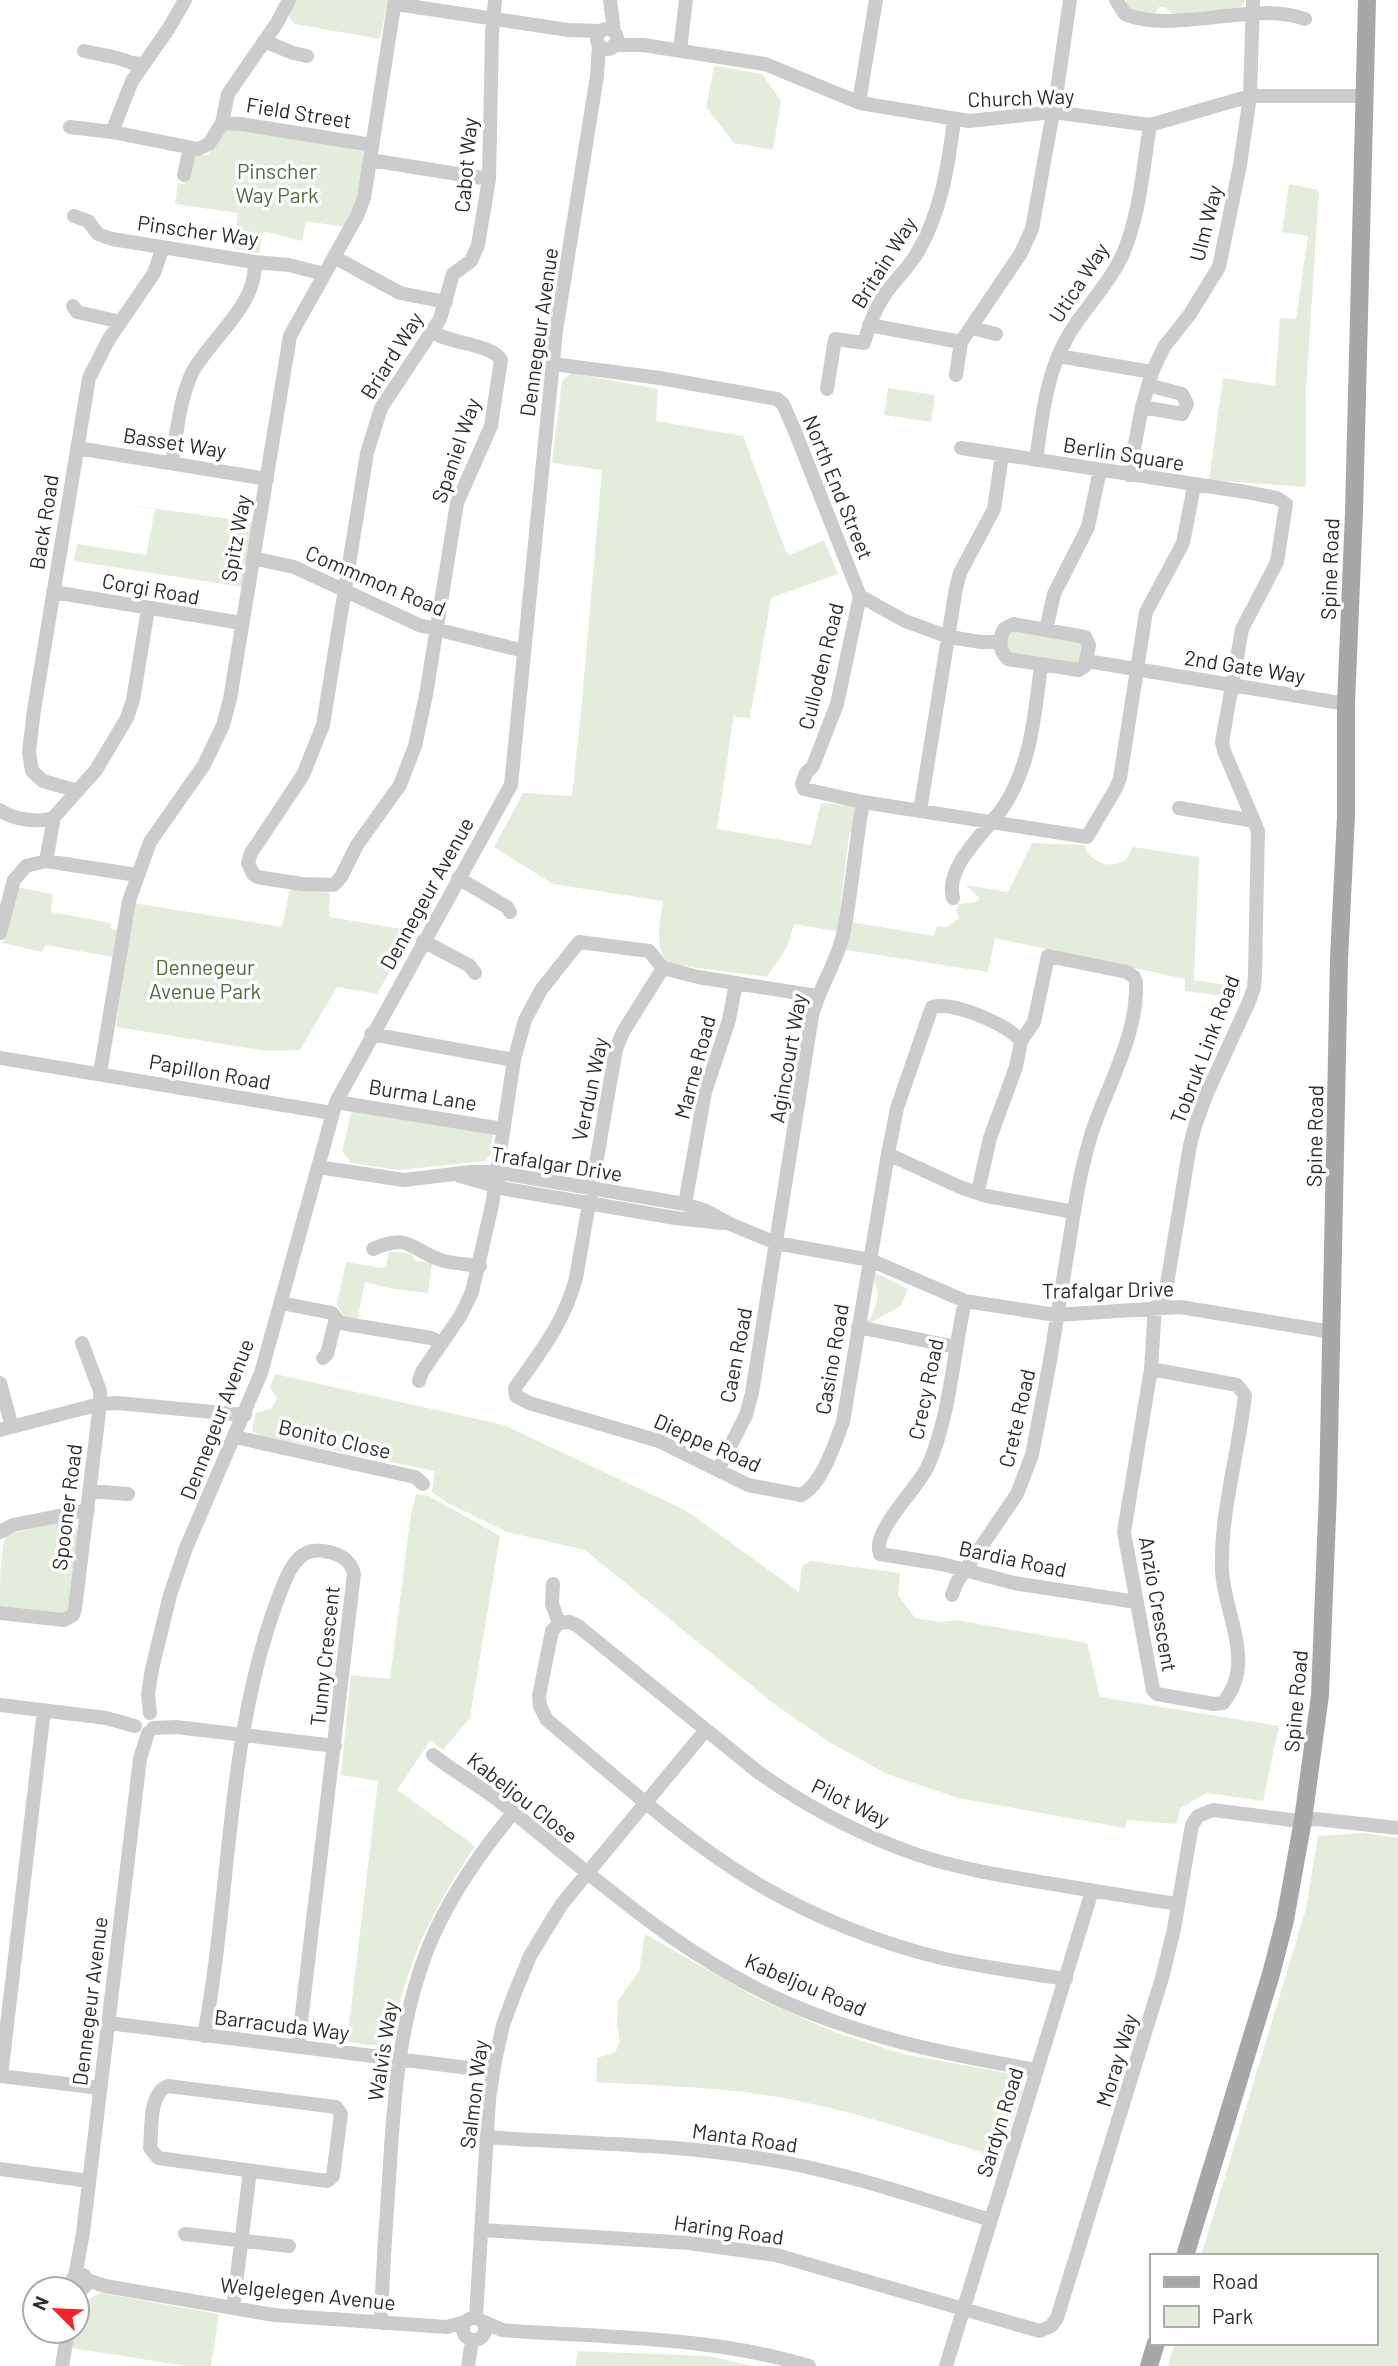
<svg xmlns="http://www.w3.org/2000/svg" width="1398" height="2366" font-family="Barlow,sans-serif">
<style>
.green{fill:#e4eddb}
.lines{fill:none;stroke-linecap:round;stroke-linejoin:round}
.minor{stroke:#ccc;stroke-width:14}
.major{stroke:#a7a7a7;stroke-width:18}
.labels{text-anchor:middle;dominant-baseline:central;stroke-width:7;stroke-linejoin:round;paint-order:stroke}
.street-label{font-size:21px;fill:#2f2f2f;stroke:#fff}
.park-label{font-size:21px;fill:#506e39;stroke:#fff}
</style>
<rect width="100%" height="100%" fill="#fff"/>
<path class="green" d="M293,0H388L380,39L295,24C286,16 289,10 293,0Z
M1127,0H1245L1242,6L1237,8L1179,14H1173L1164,7H1159L1153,17L1124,6Z
M714,66L762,74L781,101L773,150L734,143L706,107Z
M231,126L363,151C369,175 354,205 344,227L306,221L302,241L263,231L259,253L233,248L238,213L175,204L178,183L185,184L192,155H207L213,149L223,129Z
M1289,184L1319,190L1306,391V487L1209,480L1223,378L1275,386L1280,318L1296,319L1308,236L1282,232Z
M571,373L658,389L656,421L743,436L786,552L790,555L824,540L838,574L771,598L750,718L737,717L734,714L717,829L811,845L821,803L855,806L857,808V822L849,835L839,920L934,936L937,926L947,927L959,918L956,911L959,904L976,902L980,899L966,885L1008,892L1032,843L1085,845L1087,853C1100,865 1110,868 1126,860L1133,847L1199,857L1194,980L1241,987L1238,998L1185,991V979L995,938L988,972L846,950L847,933L794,924L787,947L767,977L668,964C654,945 660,924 663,901L553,884L494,847L523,793L572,796L582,700L602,470L552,463L562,381Z
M888,388L935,395L931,422L884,415Z
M85,499L253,522L243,587L74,561L77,544L146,555L155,509Z
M1009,630L1083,642L1081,660L1077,665L1009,656L1004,643Z
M16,887L53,894L51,912L111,923L110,928L117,930L113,957L46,945L42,952L3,943V933Z
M290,889L330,893L329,917L413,931L377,994L337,987L300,1050L267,1051L116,1027L133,903L282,927Z
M352,1109L493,1132L491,1154L485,1161L399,1170L351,1163L342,1151Z
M389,1251L411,1254L416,1261L432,1263L428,1293L393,1289L365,1282L357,1322L345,1318L337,1304L346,1262L382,1268L386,1266Z
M874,1272L908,1289L901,1306L870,1323L865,1321L870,1319C877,1308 882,1287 871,1279Z
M275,1374L504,1425L685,1510L799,1592L802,1566L811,1561L900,1573L898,1595L915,1618L939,1622L956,1620L1087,1643L1100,1697L1279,1726L1263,1801L1207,1793L1180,1808L1177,1824L1127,1820L1125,1828L958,1798L887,1774L829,1742L773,1703L585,1550L507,1532L448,1503L432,1492L435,1471L262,1436L252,1431L256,1413L272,1408L277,1398L270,1388Z
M416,1494L429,1496L500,1536L470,1718L443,1750L430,1741L397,1790L475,1846C448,1886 423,1929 408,1975C401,1994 398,2014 393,2033C384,2051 365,2044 347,2042L378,1781L341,1775L351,1675L390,1679L411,1513Z
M63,1521H72L79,1533L70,1604L65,1613L0,1606C0,1585 0,1553 6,1535Z
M1362,1833L1398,1838V2366H1168L1175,2343H1375V2256H1201L1306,1909L1318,1836Z
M645,1934L755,1997L834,2032L903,2054L1018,2075L1023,2081L1022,2092L1000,2158C932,2138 863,2113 793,2100C729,2087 661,2086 596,2082L597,2058L615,2052L620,2043L617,2024L618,2001L639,1971Z
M101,2293L219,2314L211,2366H186L72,2348C76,2326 76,2302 101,2293Z
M578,2351L709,2356L752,2366H575Z"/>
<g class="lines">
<path class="minor" d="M610,0L614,31
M1116,0L1125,14C1173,35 1253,0 1305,19
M396,4L568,30L600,31
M597 39a10 10 0 1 1 20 0a10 10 0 1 1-20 0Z
M264,41L293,53L307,56
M614,45H643L765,64L860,103L969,121L1053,112L1150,125L1250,96H1364
M680,50L686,0
M84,51L118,58L132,63L143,64
M859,102L876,0
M222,123L228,94L277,23L289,0
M70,127L112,132L198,149L209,144L222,123L241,124L372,145
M112,132L132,81L169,28L185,0
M370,160L489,179
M184,175L190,148
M74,216L88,221L98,234L112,239L254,262L289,265L324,274
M334,257L400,293L446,302
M73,306L77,312L121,322
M869,325L961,342
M972,328L996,334
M431,331C449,344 493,344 501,360L491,426L457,503L426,695L415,746L400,785L357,845L341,877L334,885L302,884L257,877L253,874L248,863L251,853L303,775L323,725L367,453L381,408L440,319L453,274L471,261L478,245L489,179L492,33L495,0
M1058,356L1152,372
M553,364L660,378L777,399L783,404L794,429L860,596L905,621L949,637L981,642H1000
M956,375L961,342L1021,253L1032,229L1057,90L1070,0
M827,389L835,339L864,343C869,325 875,308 886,293C895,280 907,269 916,255C941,214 948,167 954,120
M1142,407L1182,414L1187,404L1182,394L1148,385
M77,448L267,479
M961,448L1246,492L1277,498L1286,504L1277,562L1242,629L1222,742L1224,751L1258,831L1255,973L1254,988L1248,1004L1207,1093L1195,1126L1190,1145L1163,1308
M1036,460C1042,418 1046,373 1068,336C1084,308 1108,286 1122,256C1140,215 1143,168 1150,125
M172,463C177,433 179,401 192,373C209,340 260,302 254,262
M1129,475L1142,407L1152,372L1164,347L1190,314L1219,267L1240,165L1250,96L1253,0
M253,558L294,567L419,625L524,651
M53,592L242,623
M860,596L837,704L813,766L806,773L802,784L804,789L863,802L1087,837L1116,788L1120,778L1146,612L1183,543L1194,486
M1013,624L1085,637L1089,645L1085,666L1079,670L1008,659C998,650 999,639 1004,629Z
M1046,630L1054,594L1088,527L1100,470
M1087,661L1346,704
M78,791L43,781L32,771L29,752L34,710L89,378L109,339L154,273L163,247
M1179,808L1254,821
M0,810C12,819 40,824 54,817
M920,811L956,588L960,573L994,509L1002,455
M46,861L54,817L96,770L127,718L133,700L148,609
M458,878L507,907L510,912
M953,898C944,866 988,830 1004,806C1031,765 1035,713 1041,665
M0,933L14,880L26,866L46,861L137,875
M423,941L470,966L475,973
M663,968L623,1032L616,1049L576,1278C564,1323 541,1351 515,1388L516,1396L529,1403L659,1441L748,1485L801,1495C822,1485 835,1443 843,1422L888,1154L962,1188L987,1196L1074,1212L1050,1361L1032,1455L1017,1494L957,1582L952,1595
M371,1034L514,1060
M0,1058L332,1113
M100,1073L129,901L150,842L204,765L223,725L230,699L290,336L357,216L364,198L395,0
M336,1102L503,1129
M888,1154L897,1108L932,1007C954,1001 1006,1024 1021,1041
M318,1167L404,1180L471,1172H496L685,1204L706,1211L730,1224L776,1243L870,1260L965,1301L1056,1315L1180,1307L1332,1332
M460,1176L506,1189L675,1218L722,1223
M978,1191L990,1138L1016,1067L1021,1041L1034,1022L1048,956L1127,972L1134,977L1136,982C1138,1035 1108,1084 1092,1132C1084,1158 1078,1185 1074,1212
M685,1204L705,1092L729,1020L736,983
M373,1249C409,1233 410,1249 441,1260C453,1264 467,1264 480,1266
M965,1301C953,1355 950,1418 927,1468C916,1490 871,1532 880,1554L942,1564L1014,1583L1136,1602
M281,1303L332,1313L339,1322L346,1324L431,1338L442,1343
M858,1327L956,1347
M323,1358L327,1354L336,1318
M1151,1369L1237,1385L1245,1395C1239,1451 1220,1514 1222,1570C1224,1615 1257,1662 1223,1703L1214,1704L1157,1694L1153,1690L1124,1532L1151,1369L1155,1307
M419,1381L422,1372L461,1315L472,1292L492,1205L514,1060L525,1020L541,990L579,942L649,951L663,968L698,977L817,996
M0,1383L12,1427
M0,1430L100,1404L117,1403L245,1415
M235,1437L415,1477L423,1484
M718,1470L746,1415L752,1393L812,1016C819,988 836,964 843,935C852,892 855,846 863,802
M89,1491L128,1494
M0,1532L13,1525L88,1510
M553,1584L552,1604L559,1623
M0,1613L64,1620L73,1615L75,1609L100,1404V1391L82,1343
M0,1705L106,1718L135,1726
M150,1713L148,1694L152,1669L170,1595L186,1548L261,1373L336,1102L511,785L556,331L597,76L599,45
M153,1728L176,1727L335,1746
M433,1755C453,1771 477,1784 498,1800C592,1875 676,1954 787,2003C869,2039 950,2055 1037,2070
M1066,1979C1025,1973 985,1967 945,1959C880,1944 809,1915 753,1881C679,1836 614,1775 547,1720L540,1706L539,1696L552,1631L559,1623L570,1622L578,1626L758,1772C807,1807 860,1835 918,1855C960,1869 1004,1876 1047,1883C1091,1890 1135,1898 1178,1904
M108,2023L493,2071
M204,2036C231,1892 226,1739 277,1601C283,1586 289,1565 303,1555C312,1548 323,1550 333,1553C344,1556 352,1564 354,1574L298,2047
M0,2076L100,2088
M1,2076L44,1710
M168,2086L336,2107L341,2114L333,2176L327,2181L158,2158L150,2148C152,2130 148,2094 168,2086Z
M487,2137C577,2144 669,2143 759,2158C838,2170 914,2196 990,2220
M0,2169L89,2181
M482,2230L689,2243L776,2255L1040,2331L1051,2326L1057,2318L1162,1978L1174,1929L1192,1825L1198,1816L1213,1810L1291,1820L1316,1819L1398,1828
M185,2234L289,2246
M75,2276L83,2233L140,1759L148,1733
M87,2280L105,2286L274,2315L447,2327L465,2322
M76,2289L73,2285V2278L79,2274C85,2274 88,2279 87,2284L82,2289H77
M233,2308L250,2171
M476,2317L489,2099L495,2061L503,2025L514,1995L530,1956L561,1905L705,1731
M463 2329a11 11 0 1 1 22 0a11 11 0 1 1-22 0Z
M484,2322L502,2330C605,2338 710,2336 809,2366
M381,2323C382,2275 386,2227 389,2179C394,2098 398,2025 428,1948C448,1898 479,1854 513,1813
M62,2366L68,2331
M468,2366L472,2340
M946,2366L1092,1891"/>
<path class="major" d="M1185,2256L1271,1974L1285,1920L1303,1820L1320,1695L1328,1491L1339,959L1346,816V704L1354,512L1367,0
M1149,2366L1156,2343"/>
</g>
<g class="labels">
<g class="street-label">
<text transform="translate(1021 97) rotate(-2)">Church Way</text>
<text transform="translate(299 112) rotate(9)">Field Street</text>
<text transform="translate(465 165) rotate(-85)">Cabot Way</text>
<text transform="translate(1205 223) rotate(-76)">Ulm Way</text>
<text transform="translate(198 230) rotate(8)">Pinscher Way</text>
<text transform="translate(883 262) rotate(-58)">Britain Way</text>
<text transform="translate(1078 282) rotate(-57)">Utica Way</text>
<text transform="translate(538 332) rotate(-82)">Dennegeur Avenue</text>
<text transform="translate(391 355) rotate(-58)">Briard Way</text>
<text transform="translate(175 442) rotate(9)">Basset Way</text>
<text transform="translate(455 450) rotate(-71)">Spaniel Way</text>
<text transform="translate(1124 453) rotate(9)">Berlin Square</text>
<text transform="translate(839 487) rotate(68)">North End Street</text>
<text transform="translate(43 522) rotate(-81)">Back Road</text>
<text transform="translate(235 538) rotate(-80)">Spitz Way</text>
<text transform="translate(1329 569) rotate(-88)">Spine Road</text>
<text transform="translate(376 580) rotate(23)">Commmon Road</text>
<text transform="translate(151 588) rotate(10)">Corgi Road</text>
<text transform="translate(820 666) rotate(-76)">Culloden Road</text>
<text transform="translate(1245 666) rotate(9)">2nd Gate Way</text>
<text transform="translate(426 893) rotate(-61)">Dennegeur Avenue</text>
<text transform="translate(1204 1049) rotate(-69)">Tobruk Link Road</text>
<text transform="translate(787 1058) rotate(-80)">Agincourt Way</text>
<text transform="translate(694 1067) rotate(-75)">Marne Road</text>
<text transform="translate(210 1071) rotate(10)">Papillon Road</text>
<text transform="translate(589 1089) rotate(-78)">Verdun Way</text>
<text transform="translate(423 1094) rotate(9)">Burma Lane</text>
<text transform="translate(1314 1136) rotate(-89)">Spine Road</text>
<text transform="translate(557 1163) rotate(9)">Trafalgar Drive</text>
<text transform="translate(1108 1289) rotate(-1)">Trafalgar Drive</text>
<text transform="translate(735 1355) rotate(-79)">Caen Road</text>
<text transform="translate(831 1359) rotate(-80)">Casino Road</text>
<text transform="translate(925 1389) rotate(-78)">Crecy Road</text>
<text transform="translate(1016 1418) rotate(-77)">Crete Road</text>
<text transform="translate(216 1419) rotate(-69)">Dennegeur Avenue</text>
<text transform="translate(335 1438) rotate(13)">Bonito Close</text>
<text transform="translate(708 1442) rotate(24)">Dieppe Road</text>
<text transform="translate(66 1507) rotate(-83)">Spooner Road</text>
<text transform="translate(1013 1558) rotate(12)">Bardia Road</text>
<text transform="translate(1159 1604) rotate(80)">Anzio Crescent</text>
<text transform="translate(324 1656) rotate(-84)">Tunny Crescent</text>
<text transform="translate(1295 1701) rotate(-85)">Spine Road</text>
<text transform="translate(523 1797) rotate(38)">Kabeljou Close</text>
<text transform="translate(851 1802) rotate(26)">Pilot Way</text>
<text transform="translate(806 1984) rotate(23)">Kabeljou Road</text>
<text transform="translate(89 2001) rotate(-83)">Dennegeur Avenue</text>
<text transform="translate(282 2024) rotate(7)">Barracuda Way</text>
<text transform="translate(382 2051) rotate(-81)">Walvis Way</text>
<text transform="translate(1116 2060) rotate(-73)">Moray Way</text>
<text transform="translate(473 2094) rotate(-83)">Salmon Way</text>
<text transform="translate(999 2122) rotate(-73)">Sardyn Road</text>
<text transform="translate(745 2137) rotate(8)">Manta Road</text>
<text transform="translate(729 2229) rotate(8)">Haring Road</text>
<text transform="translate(308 2293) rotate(6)">Welgelegen Avenue</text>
</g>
<g class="park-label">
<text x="277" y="170">Pinscher<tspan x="277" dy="24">Way Park</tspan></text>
<text x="205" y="966">Dennegeur<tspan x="205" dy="24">Avenue Park</tspan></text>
</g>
</g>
<rect x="1150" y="2254" width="228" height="91" fill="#ffffff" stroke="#acacac" stroke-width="2"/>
<rect x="1164" y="2277" width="35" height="10" fill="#a7a7a7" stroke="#acacac" stroke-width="2"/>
<text x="1212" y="2289" font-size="21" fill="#2f2f2f">Road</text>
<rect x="1164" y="2306" width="35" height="21" fill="#e4eddb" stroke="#acacac" stroke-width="2"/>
<text x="1212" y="2324" font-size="21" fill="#2f2f2f">Park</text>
<g transform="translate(56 2310) rotate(294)"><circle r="33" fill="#ffffff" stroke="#acacac" stroke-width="2"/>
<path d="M0-5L12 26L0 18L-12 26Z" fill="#f2252d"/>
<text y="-10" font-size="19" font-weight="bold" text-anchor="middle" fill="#2f2f2f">N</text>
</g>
</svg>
